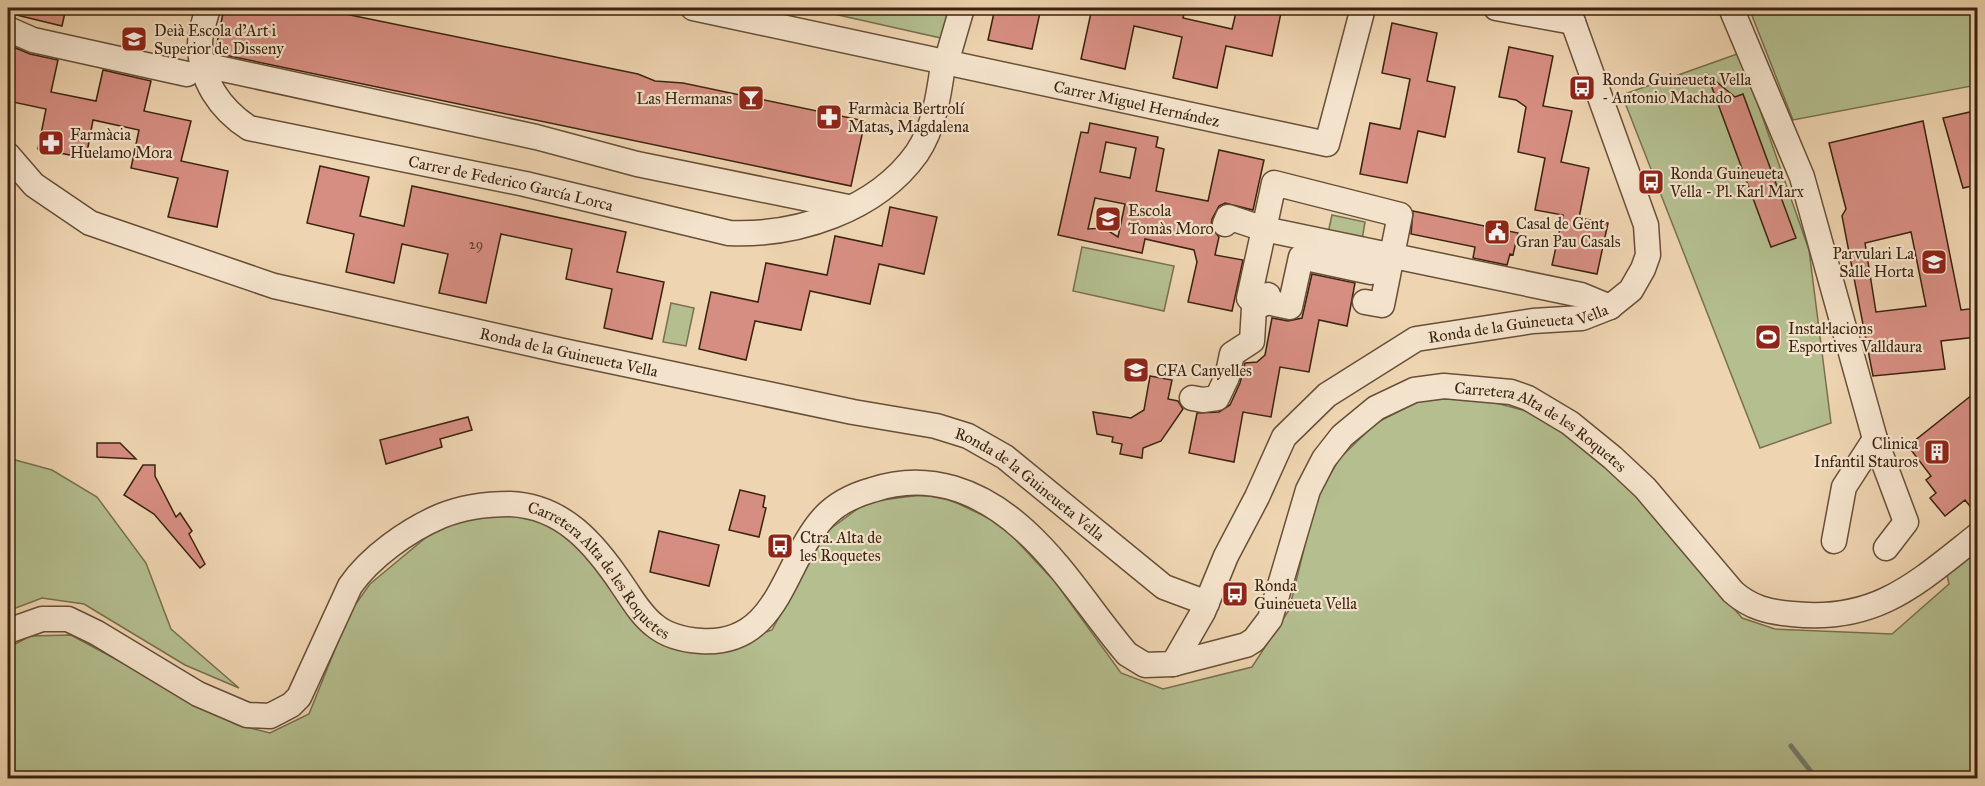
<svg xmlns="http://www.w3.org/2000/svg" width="1985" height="786" font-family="'IM FELL Great Primer',serif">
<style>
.green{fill:#b4be8f;stroke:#78704f;stroke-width:1.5}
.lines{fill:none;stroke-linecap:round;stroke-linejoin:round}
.stream{stroke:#737c6f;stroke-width:5}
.building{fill:#d78e82;stroke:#3b230f;stroke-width:1.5;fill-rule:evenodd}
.minor-casing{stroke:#684f37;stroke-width:27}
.minor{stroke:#f4e3cc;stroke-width:24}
.labels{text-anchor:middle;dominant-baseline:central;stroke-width:4.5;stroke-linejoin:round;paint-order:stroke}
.number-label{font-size:14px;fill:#623e2c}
.poi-label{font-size:16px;fill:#3b230f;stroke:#f4e3cc;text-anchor:start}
.street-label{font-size:16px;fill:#3b230f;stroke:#f4e3cc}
</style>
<rect width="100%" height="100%" fill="#eed4b0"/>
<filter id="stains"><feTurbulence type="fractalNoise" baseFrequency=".00333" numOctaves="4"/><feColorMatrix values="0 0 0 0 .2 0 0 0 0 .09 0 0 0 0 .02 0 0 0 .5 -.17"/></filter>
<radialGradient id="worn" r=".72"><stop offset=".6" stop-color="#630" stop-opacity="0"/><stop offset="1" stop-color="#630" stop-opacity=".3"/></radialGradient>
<path class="green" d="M807,8H949L941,38Z
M1749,8H1977V85L1793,120Z
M1740,53L1809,250L1831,423L1760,448L1622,95Z
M1332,215L1365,222L1362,240L1328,233Z
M1082,247L1174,266L1164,311L1073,291Z
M671,303L694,308L686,346L663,342Z
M1477,398L1530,412L1579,442L1648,506L1742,618L1775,629L1892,634L1949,584L1947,575L1977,551V778H8V648L30,636L71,635L238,725L270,733L309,714L350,612L370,584L429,535L473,515L512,514L555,526L583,549L644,631L716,649L772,630L826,532L867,502L936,493L1001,524L1055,582L1121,673L1163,689L1252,667L1289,610L1317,496L1340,458L1376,423L1421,400Z
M8,458L52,470L97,497L146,563L171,629L239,688L185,665L84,604L42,598L8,611Z"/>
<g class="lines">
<path class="stream" d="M1791,746L1816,778"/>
</g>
<path class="building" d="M8,8H66L62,26L8,13Z
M224,8H316L638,74L655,81L683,83L865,121L851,186L215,53Z
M995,8H1041L1032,49L988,40Z
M1092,8H1172L1185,10L1183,18L1232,29L1237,8H1282L1272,56L1226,46L1217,88L1173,78L1182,37L1134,26L1125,69L1081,59Z
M1392,23L1437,33L1427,81L1455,87L1445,137L1418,131L1407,183L1360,174L1370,123L1400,129L1410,79L1382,73Z
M11,46L30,54L58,60L51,92L96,101L103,70L151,81L144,111L191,121L181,161L228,171L217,227L168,217L178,178L131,168L139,130L93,120L86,158L38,149L46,109L8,101V62Z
M1509,47L1553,56L1543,106L1572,111L1561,162L1589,168L1579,218L1608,223L1597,274L1552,265L1563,215L1535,210L1545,158L1518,152L1526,107L1516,100L1499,97Z
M1707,74L1735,97L1743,94L1796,238L1771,247Z
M1970,112L1977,138V185L1963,188L1943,118Z
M1923,121L1961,310L1977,308V337L1941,341L1945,369L1873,376L1842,216L1846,209L1829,143ZM1911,232L1926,306L1876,312L1865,243Z
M1090,123L1158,137L1156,147L1164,149L1156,191L1208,201L1219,150L1264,160L1253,210L1225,203L1219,206L1212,219L1211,226L1219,237L1215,255L1243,260L1232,311L1188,302L1197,262L1194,250L1145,239L1142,253L1058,235L1081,132L1088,133ZM1106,142L1136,148L1130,178L1100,172ZM1095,198L1125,204L1118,237L1104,228L1088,229Z
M320,166L369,177L360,216L404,226L412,186L626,232L617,272L664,282L652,339L604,328L612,289L566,279L572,249L501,234L486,303L439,293L448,254L402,244L394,283L346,272L354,234L307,223Z
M890,207L937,217L924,274L879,264L870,304L810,291L801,330L755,321L746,360L699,349L711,292L758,302L766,263L827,275L835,236L882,246Z
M1413,211L1518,233L1513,255L1510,254L1507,265L1473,258L1475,247L1411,234Z
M1312,274L1355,283L1347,326L1319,320L1309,372L1280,367L1271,417L1243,412L1234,462L1189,453L1197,413L1219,412L1230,405L1240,383L1245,363L1257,362L1265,355L1272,318L1288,321L1302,318Z
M1150,376L1172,380L1168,399L1178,401L1183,409L1161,441L1143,448L1142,458L1120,454L1122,444L1112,442L1113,437L1097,434L1093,412L1131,418L1144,410Z
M1977,391V515L1965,500L1945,516L1930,498L1936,493L1926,480L1931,476L1908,446Z
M468,417L472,430L440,439L442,447L386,464L380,440Z
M97,443H120L136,459L97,457Z
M143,465H155V476L176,517L180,513L192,531L189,534L205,564L200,568L154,514L124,495Z
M740,490L765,496L763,507L766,508L759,537L729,530Z
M659,531L719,545L709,586L650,572Z"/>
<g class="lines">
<defs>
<g id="minor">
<path id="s1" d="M208,8C205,19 200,32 200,44C200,80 220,109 249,128L525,184L729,233C796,236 876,211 917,153C934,128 939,94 943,65L946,63L962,8"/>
<path id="s2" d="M693,8L1327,144L1363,8"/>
<path d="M1496,8L1573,22"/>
<path d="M1731,8L1802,177L1875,439L1906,522L1886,548"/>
<path d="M8,29L33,40L187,74"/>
<path d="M204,65L536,137L637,164L848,207"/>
<path id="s3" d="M8,155L34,185L90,223L274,286L563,351L853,412L936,426L968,436L1005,457L1164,587L1207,603"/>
<path d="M1225,224L1228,217L1264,229L1581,295L1610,307"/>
<path d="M1365,302L1382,305L1400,215L1274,183L1249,298L1290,307L1301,257L1371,272"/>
<path d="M1192,398L1203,400L1217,398L1227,377L1232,354L1252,341L1254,308L1268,302V295"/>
<path d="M1834,541L1844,487L1875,439"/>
<path id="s4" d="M8,631L42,619H68L97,633L198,694L247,715L270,716L291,705L299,697L350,586C370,557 408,530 441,516C463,507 486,504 510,504C563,506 595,544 623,586C632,599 641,615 654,625C667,636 684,640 701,641C780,646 783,562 824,517C837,503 854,495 872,490C929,471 981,491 1024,530C1064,566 1092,613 1127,654L1145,665L1173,664L1203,612L1226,556L1257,497L1284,437L1327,395L1416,339L1533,321L1582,318L1610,307L1631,290L1643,269L1648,255L1646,225L1573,22"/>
<path id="s5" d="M1173,664L1246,645L1254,640L1270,619L1308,490L1324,459L1342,436L1376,408L1414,390L1444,386L1511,392L1528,398L1570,423L1613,458L1645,488L1733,592C1751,608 1769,612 1792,614C1876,623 1916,584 1978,535"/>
</g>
</defs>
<use href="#minor" class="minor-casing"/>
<use href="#minor" class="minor"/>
</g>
<defs>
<symbol id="school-square" viewBox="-11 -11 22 22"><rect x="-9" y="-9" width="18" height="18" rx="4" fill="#8f2418" stroke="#f4e3cc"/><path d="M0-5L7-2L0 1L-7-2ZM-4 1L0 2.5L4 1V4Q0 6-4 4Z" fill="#fff"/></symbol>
<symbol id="bus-square" viewBox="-11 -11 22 22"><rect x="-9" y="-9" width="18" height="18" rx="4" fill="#8f2418" stroke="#f4e3cc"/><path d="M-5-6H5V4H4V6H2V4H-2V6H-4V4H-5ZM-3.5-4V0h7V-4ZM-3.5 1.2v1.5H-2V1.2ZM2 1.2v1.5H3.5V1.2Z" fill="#fff"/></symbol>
<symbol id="bar-square" viewBox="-11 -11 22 22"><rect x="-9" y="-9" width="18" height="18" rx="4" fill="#8f2418" stroke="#f4e3cc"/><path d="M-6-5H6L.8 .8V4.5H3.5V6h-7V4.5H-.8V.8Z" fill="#fff"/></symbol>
<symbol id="pharmacy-square" viewBox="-11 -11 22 22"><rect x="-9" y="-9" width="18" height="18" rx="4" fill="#8f2418" stroke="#f4e3cc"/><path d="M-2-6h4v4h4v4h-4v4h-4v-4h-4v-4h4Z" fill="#fff"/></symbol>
<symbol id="civic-square" viewBox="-11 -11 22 22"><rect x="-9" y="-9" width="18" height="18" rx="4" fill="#8f2418" stroke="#f4e3cc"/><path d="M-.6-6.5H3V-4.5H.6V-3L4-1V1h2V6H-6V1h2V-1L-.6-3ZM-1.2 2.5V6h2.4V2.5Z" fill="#fff"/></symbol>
<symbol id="stadium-square" viewBox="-11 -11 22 22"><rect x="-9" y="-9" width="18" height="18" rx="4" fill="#8f2418" stroke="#f4e3cc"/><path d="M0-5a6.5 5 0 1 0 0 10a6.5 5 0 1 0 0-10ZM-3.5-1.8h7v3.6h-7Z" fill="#fff"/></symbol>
<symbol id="building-square" viewBox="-11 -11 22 22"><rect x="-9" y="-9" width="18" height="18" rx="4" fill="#8f2418" stroke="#f4e3cc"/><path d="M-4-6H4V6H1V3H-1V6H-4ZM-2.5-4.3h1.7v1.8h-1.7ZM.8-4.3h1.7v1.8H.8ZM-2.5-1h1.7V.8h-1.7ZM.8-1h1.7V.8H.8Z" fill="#fff"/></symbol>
</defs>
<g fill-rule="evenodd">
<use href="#school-square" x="119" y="24" width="30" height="30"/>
<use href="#bus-square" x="1567" y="73" width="30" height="30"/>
<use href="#bar-square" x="736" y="83" width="30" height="30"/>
<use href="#pharmacy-square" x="814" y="102" width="30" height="30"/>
<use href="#pharmacy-square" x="36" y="128" width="30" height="30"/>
<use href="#bus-square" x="1636" y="167" width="30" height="30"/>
<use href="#school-square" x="1093" y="204" width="30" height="30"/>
<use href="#civic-square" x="1482" y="217" width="30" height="30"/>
<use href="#school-square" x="1919" y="247" width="30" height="30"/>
<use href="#stadium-square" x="1753" y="322" width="30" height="30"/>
<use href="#school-square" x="1121" y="355" width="30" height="30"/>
<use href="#building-square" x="1922" y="437" width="30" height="30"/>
<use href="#bus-square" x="765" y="531" width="30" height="30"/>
<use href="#bus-square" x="1220" y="579" width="30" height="30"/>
</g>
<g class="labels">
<g class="number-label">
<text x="476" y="244">29</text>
</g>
<g class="poi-label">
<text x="154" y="30">Deià Escola d'Art i<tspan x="154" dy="18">Superior de Disseny</tspan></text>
<text x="1602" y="79">Ronda Guineueta Vella<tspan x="1602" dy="18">- Antonio Machado</tspan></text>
<text x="732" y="98" text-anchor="end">Las Hermanas</text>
<text x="848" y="108">Farmàcia Bertrolí<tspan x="848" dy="18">Matas, Magdalena</tspan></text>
<text x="70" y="134">Farmàcia<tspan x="70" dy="18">Huelamo Mora</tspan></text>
<text x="1670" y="173">Ronda Guineueta<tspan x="1670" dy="18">Vella - Pl. Karl Marx</tspan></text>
<text x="1128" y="210">Escola<tspan x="1128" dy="18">Tomàs Moro</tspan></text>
<text x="1516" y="223">Casal de Gent<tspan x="1516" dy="18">Gran Pau Casals</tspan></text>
<text x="1914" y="253" text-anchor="end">Parvulari La<tspan x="1914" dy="18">Salle Horta</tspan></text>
<text x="1788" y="328">Instal·lacions<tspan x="1788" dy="18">Esportives Valldaura</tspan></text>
<text x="1156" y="370">CFA Canyelles</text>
<text x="1918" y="443" text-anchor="end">Clinica<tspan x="1918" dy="18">Infantil Stauros</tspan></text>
<text x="800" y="537">Ctra. Alta de<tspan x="800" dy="18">les Roquetes</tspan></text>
<text x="1254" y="585">Ronda<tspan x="1254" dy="18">Guineueta Vella</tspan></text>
</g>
<g class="street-label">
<text stroke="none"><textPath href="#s2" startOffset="454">Carrer Miguel Hernández</textPath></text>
<text stroke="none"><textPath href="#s1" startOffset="406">Carrer de Federico García Lorca</textPath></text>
<text stroke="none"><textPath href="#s4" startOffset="2018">Ronda de la Guineueta Vella</textPath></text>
<text stroke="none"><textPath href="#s3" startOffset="604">Ronda de la Guineueta Vella</textPath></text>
<text stroke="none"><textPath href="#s5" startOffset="534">Carretera Alta de les Roquetes</textPath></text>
<text stroke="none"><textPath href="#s3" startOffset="1090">Ronda de la Guineueta Vella</textPath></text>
<text stroke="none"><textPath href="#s4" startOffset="748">Carretera Alta de les Roquetes</textPath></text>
</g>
</g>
<rect width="1985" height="786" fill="none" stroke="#eed4b0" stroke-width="30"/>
<rect x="9" y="9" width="1967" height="768" fill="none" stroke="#3b230f" stroke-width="3"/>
<rect x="15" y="15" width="1955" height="756" fill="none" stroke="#3b230f" stroke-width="1.5"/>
<rect width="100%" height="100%" filter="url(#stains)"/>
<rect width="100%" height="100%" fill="url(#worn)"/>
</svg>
